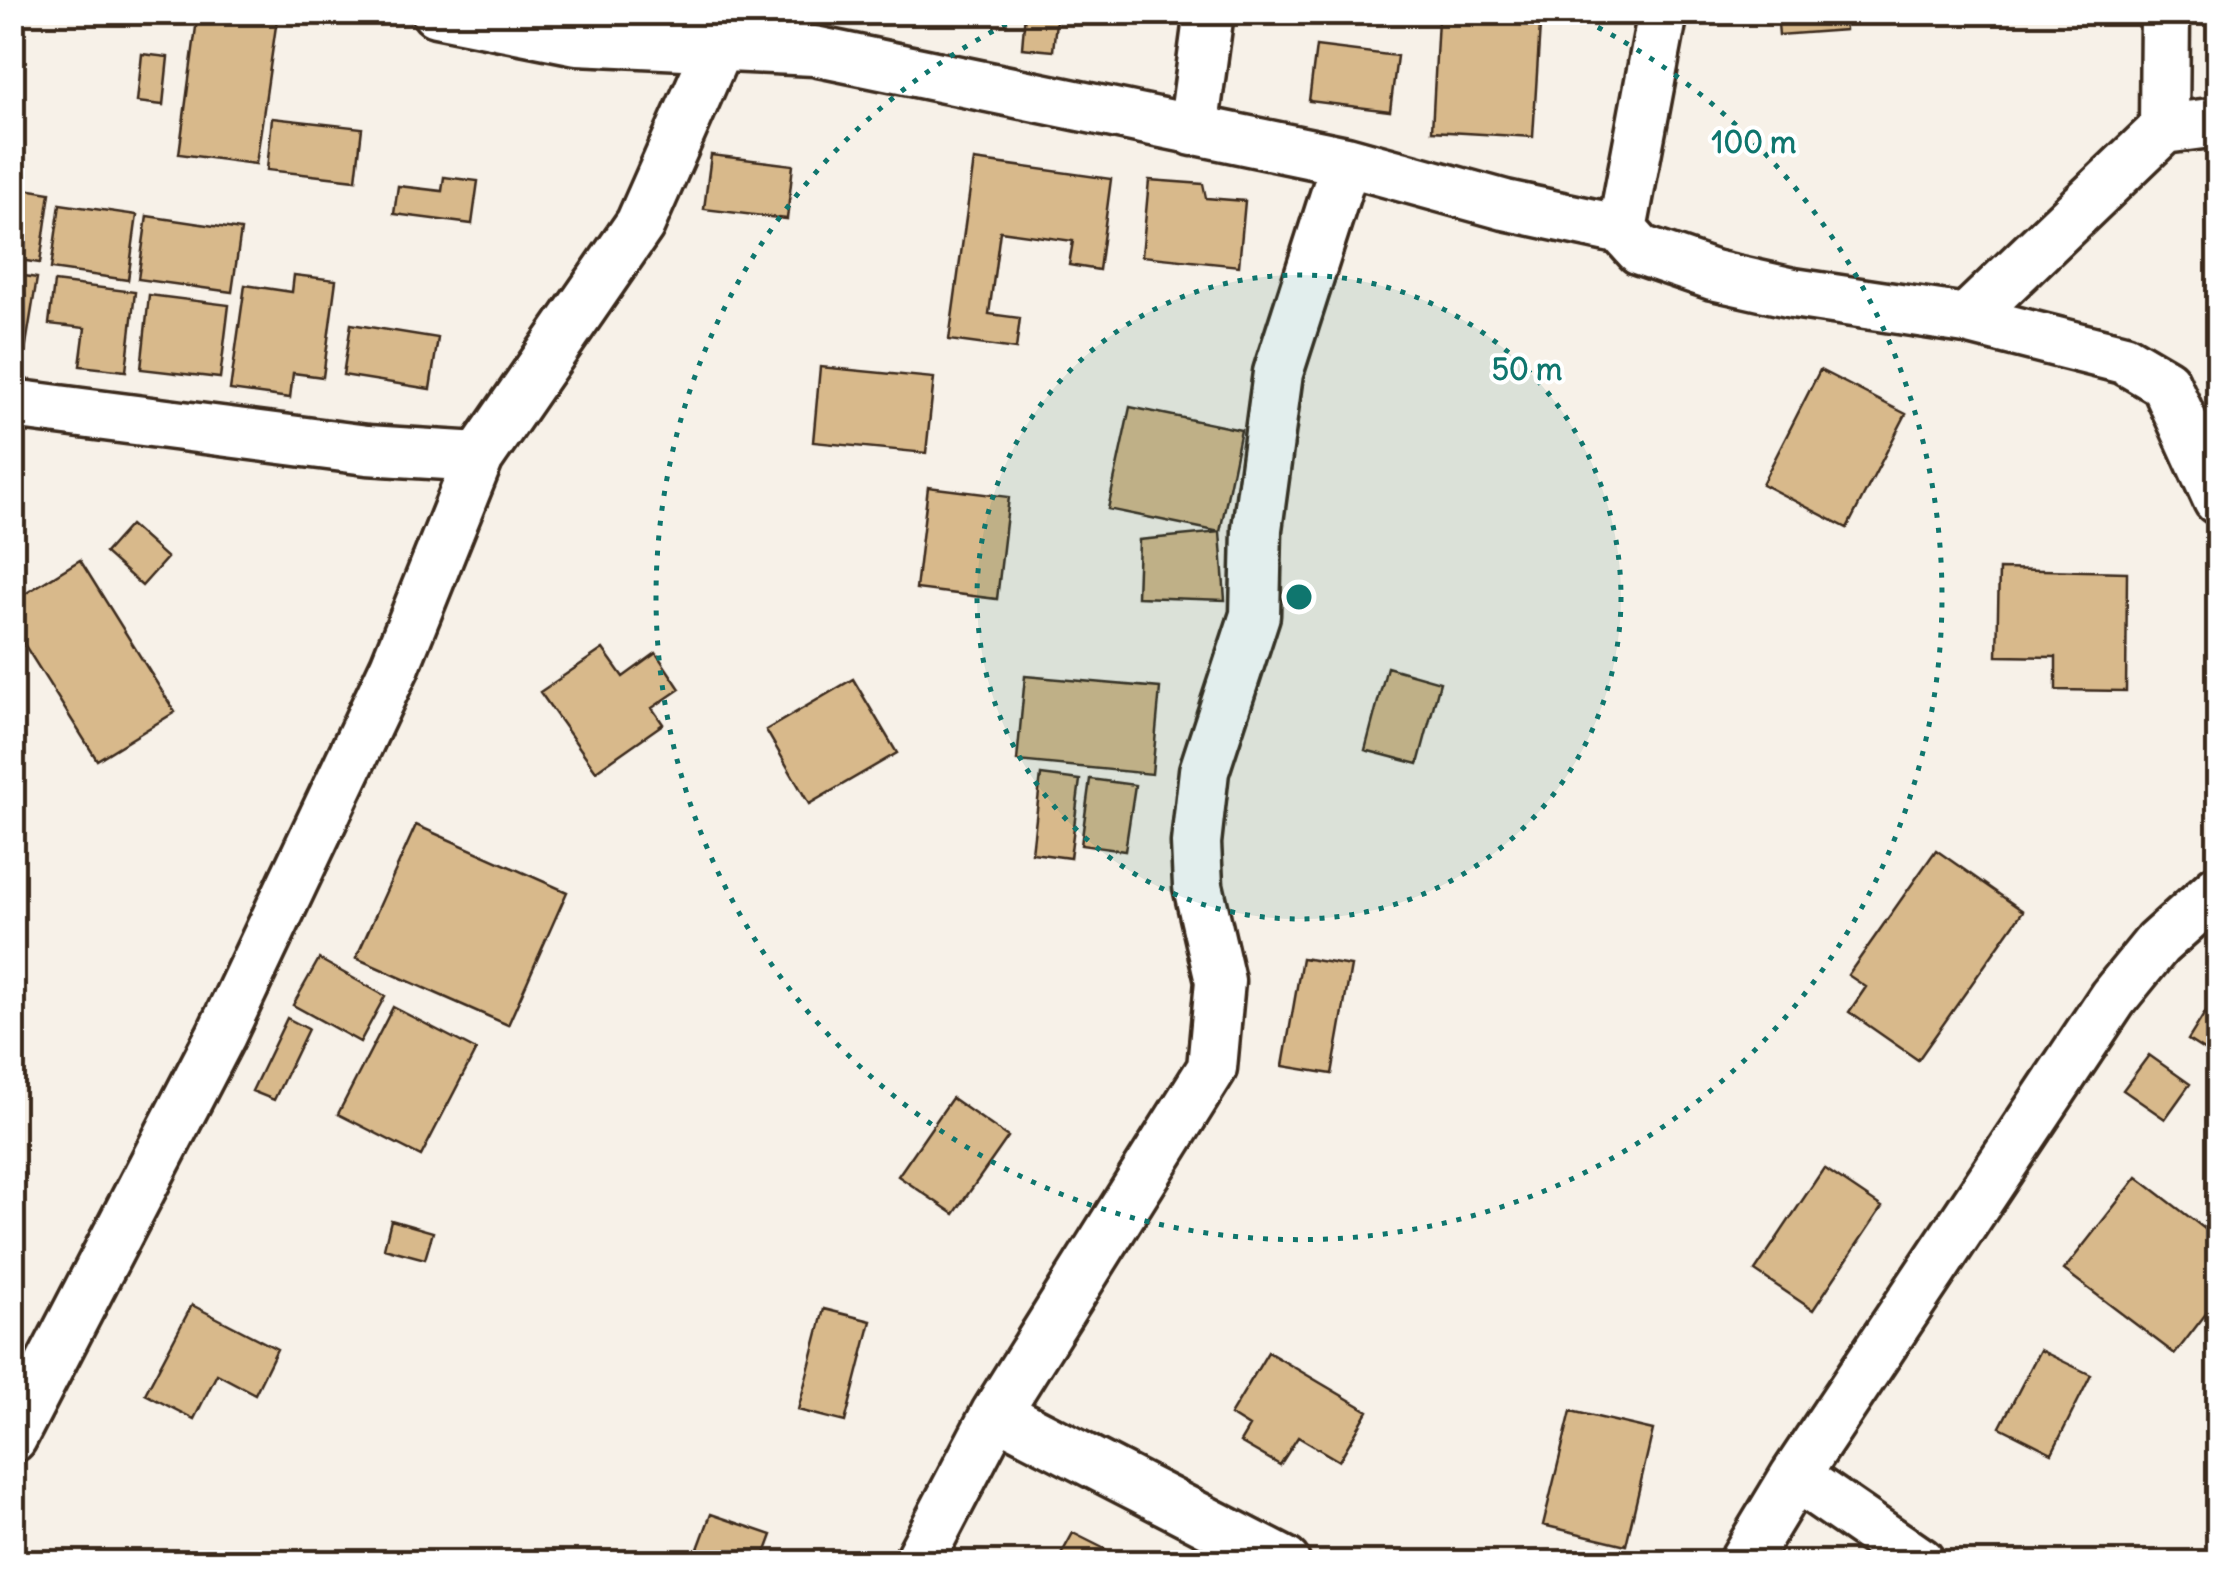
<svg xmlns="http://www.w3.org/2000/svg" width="2231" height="1575" font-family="Delius,sans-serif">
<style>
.building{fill:#d8b98b;stroke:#3b2a1e;stroke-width:2.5}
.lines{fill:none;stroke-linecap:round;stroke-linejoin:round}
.minor-casing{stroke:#3b2a1e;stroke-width:55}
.minor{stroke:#fff;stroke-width:48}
.ring{fill:none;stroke:#0f766e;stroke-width:5;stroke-dasharray:5 10}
.centre{fill:#0f766e;stroke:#fff;stroke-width:5}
.ring-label{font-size:30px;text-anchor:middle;font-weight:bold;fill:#0f766e;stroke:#fff;stroke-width:8;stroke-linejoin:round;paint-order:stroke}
</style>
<rect width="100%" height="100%" fill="#f7f1e8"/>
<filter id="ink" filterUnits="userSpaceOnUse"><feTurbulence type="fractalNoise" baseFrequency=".01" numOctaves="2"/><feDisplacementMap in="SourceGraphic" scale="20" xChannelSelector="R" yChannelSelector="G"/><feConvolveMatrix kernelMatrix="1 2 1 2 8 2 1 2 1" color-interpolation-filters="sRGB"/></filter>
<g filter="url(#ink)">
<path class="building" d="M198,12L277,19L256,164L179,154Z
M1025,12H1057L1053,51L1022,48Z
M1777,12H1844L1845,30L1779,35Z
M1438,19L1540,25L1533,137L1432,131Z
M1316,46L1397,56L1390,111L1309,101Z
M142,54L168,57L163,105L137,102Z
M12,93L22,94L12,146Z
M272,118L362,128L356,180L267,170Z
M711,155L793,165L787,219L704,209Z
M974,160L1111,179L1099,270L1069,265L1073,241L1000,231L989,314L1020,318L1016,349L949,340Z
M444,177L478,181L472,224L394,214L398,186L442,191Z
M1149,180L1203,184L1206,198L1245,201L1239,266L1142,256Z
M12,187L50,193L40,263L12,259Z
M60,204L137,215L128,280L51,269Z
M147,216L241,230L232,292L138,279Z
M12,274L37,278L25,351L12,349Z
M294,275L336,280L323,377L293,373L290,398L230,390L245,285L292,292Z
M54,282L135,292L126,371L80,366L85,328L49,324Z
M149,295L229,305L220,378L141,369Z
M351,324L438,338L430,389L343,375Z
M820,367L934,378L926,453L813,442Z
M1820,370L1906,414L1847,528L1762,484Z
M1130,407L1241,430L1220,532L1108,509Z
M928,487L1009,497L997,599L916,589Z
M130,525L167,558L142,586L105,553Z
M1220,532L1225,600L1137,597L1139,540Z
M80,560L175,712L97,760L12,625V602Z
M1999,569L2127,572L2126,691L2056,690V657L1997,656Z
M603,649L623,677L656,653L680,689L652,708L663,724L596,771L540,692Z
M1387,667L1440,682L1418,764L1365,750Z
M1025,676L1160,688L1152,774L1017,761Z
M853,679L897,753L809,804L766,730Z
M1041,775L1080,780L1070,858L1032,853Z
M1090,779L1135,785L1125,851L1081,845Z
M416,825L567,892L508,1025L356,958Z
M1936,850L2023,911L1918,1060L1849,1012L1866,987L1848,975Z
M1302,958L1351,966L1332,1074L1283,1066Z
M319,959L385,996L360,1042L293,1005Z
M2218,992V1059L2188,1040Z
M393,1007L476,1050L421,1156L338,1114Z
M287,1018L308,1029L274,1100L252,1091Z
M2149,1055L2190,1084L2165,1119L2123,1090Z
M952,1098L1008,1137L954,1214L898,1176Z
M1824,1168L1882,1207L1813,1310L1755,1271Z
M2137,1177L2218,1239V1298L2175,1354L2064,1270Z
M391,1220L433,1232L425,1259L384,1248Z
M192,1305L277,1349L255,1394L217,1374L194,1419L145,1394Z
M824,1309L871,1321L845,1422L798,1410Z
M2040,1350L2091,1375L2052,1453L2000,1427Z
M1268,1352L1368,1411L1339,1461L1298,1437L1280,1465L1240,1442L1249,1427L1230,1415Z
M1571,1411L1653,1430L1626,1545L1543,1525Z
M711,1514L772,1535L762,1562H693Z
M1073,1533L1131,1562H1057Z"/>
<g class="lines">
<defs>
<path id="minor" d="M436,12L577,40L814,51L1346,161L1505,205L1622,230L1640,250L1713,275L1793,293L1966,319L2124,359L2165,383L2218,500
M2164,129L2218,122
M1193,131L1209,12
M1622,230L1663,12
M1966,319L2164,129L2165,12
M12,404L367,450L479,457
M996,1413L1285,1562
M12,1438L221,1035L395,666L479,457L640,224L719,45
M1795,1476L1920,1562
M918,1562L996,1413L1212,1068L1220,981L1198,886L1196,843L1204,771L1255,615L1257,529L1278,373L1346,161
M1743,1562L1795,1476L2113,998L2157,944L2218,889"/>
</defs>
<use href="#minor" class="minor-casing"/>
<use href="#minor" class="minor"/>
</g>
</g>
<circle cx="1299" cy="597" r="322" fill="#0f766e" fill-opacity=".12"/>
<g class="ring">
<circle cx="1299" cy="597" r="322"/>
<path d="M1571 14A643 643 0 1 1 1027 14"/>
</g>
<circle cx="1299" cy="597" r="15" class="centre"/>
<g class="ring-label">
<text x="1754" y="153">100 m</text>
<text x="1527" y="380">50 m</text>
</g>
<rect width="2231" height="1575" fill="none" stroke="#fff" stroke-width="50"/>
<rect x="25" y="25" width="2181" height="1525" fill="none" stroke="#3b2a1e" stroke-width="4" filter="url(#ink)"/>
</svg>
